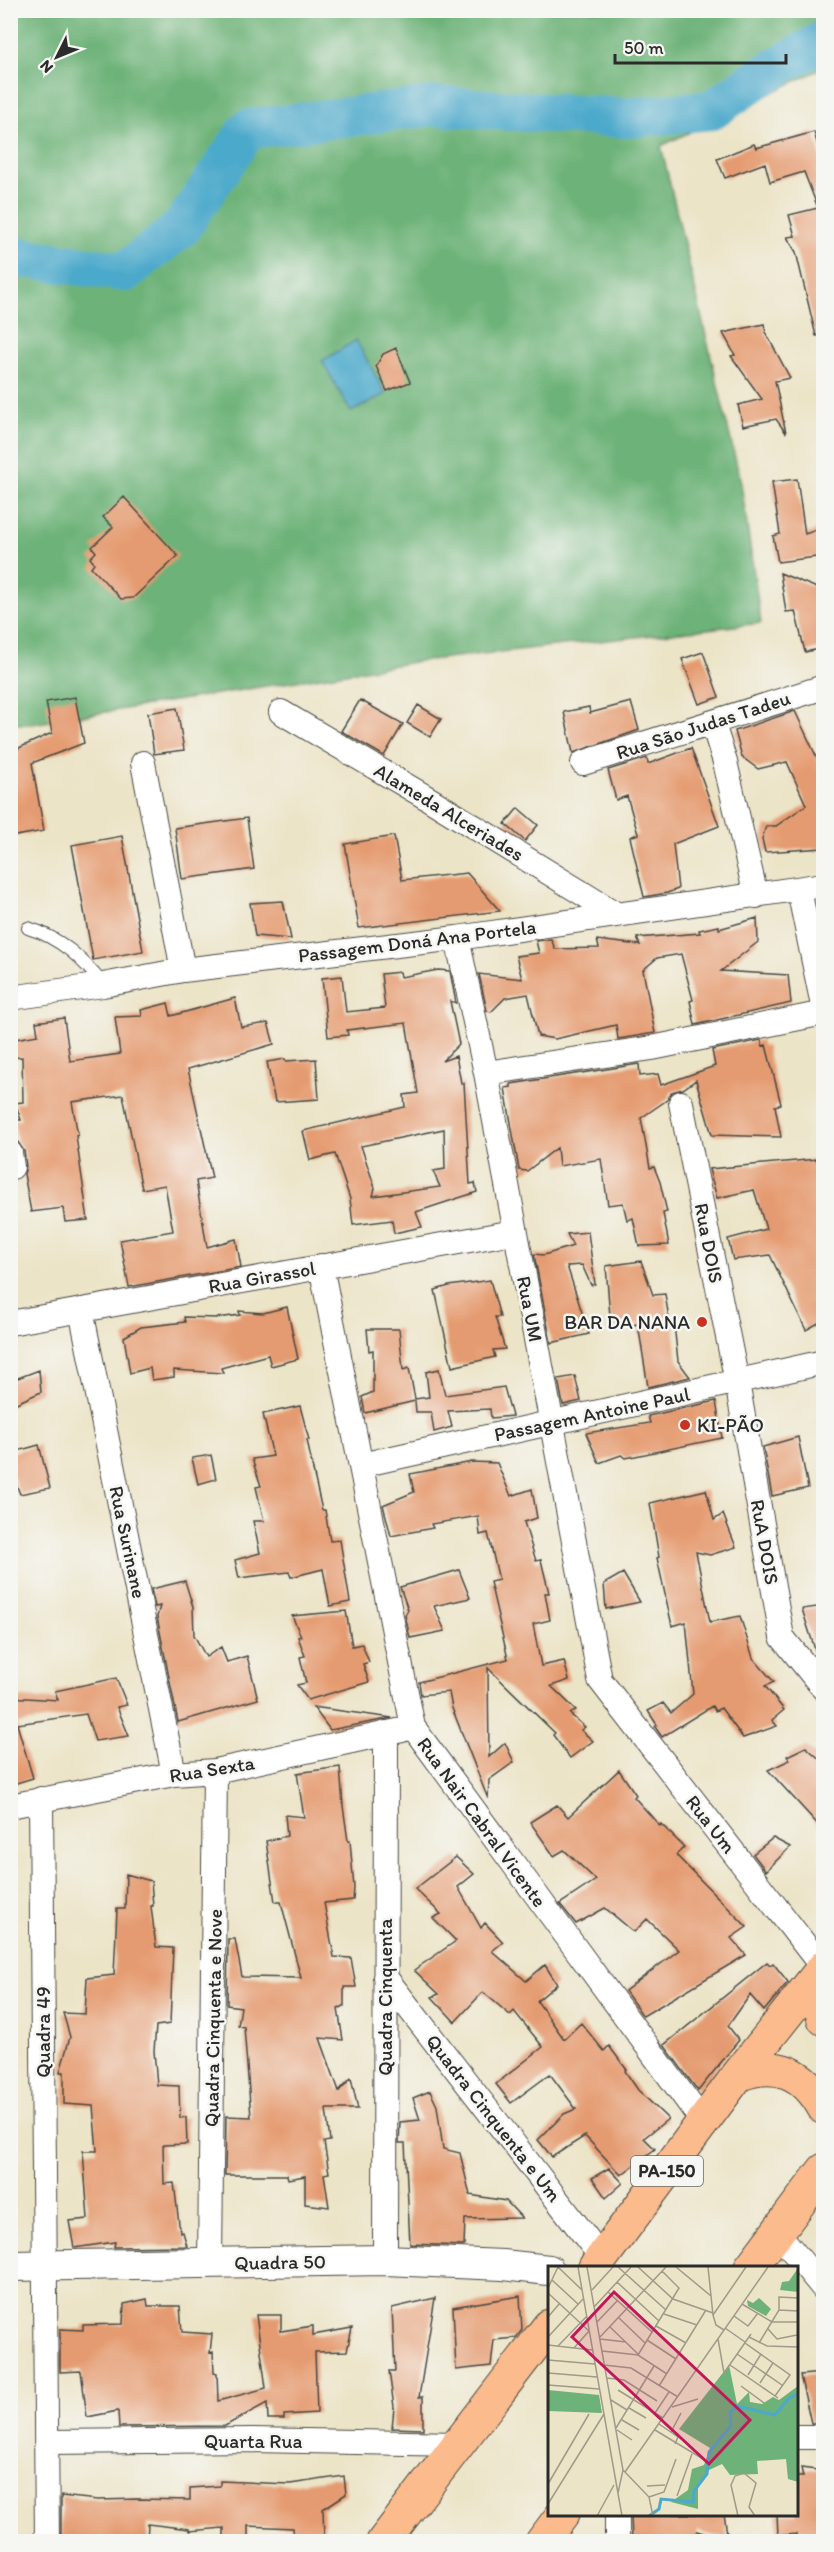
<svg xmlns="http://www.w3.org/2000/svg" width="834" height="2552" font-family="Itim,sans-serif">
<style>
.forest{fill:#6db278;stroke:#4c6e52;stroke-width:1.5}
.water{fill:#4ca9cb;stroke:#3c6a7b;stroke-width:1.5}
.lines{fill:none;stroke-linecap:round;stroke-linejoin:round}
.river{stroke:#4ca9cb;stroke-width:40}
.building{fill:#e59b71;fill-rule:evenodd}
.service-casing{stroke:#484742;stroke-width:14}
.minor-casing{stroke:#484742;stroke-width:26}
.tertiary-casing{stroke:#484742;stroke-width:32}
.primary-casing{stroke:#484742;stroke-width:35}
.service{stroke:#fff;stroke-width:12}
.minor{stroke:#fff;stroke-width:24}
.tertiary{stroke:#fff;stroke-width:30}
.primary{stroke:#fbbb8d;stroke-width:33}
.poi-dot{fill:#c8321e;stroke:#f6f6f2;stroke-width:2}
.labels{text-anchor:middle;dominant-baseline:central;stroke-width:5;stroke-linejoin:round;paint-order:stroke}
.shield{fill:#f6f6f2;stroke:#686867;stroke-width:1.5}
.shield-label{font-size:18px;font-weight:bold;fill:#2b2b2b}
.street-label{font-size:20px;fill:#2b2b2b;stroke:#f6f6f2}
.poi-label{font-size:20px;fill:#2b2b2b;stroke:#f6f6f2;text-anchor:end}
.inset-river{fill:none;stroke:#4ca9cb;stroke-width:3}
.inset-road{fill:none;stroke:#9f9a89;stroke-width:1.5}
.view{fill:#c2185b;fill-opacity:0.15;stroke:#c2185b;stroke-width:3}
.inset-edge{fill:none;stroke:#2b2b2b;stroke-width:3}
</style>
<rect width="100%" height="100%" fill="#f6f6f2"/>
<filter id="ink" filterUnits="userSpaceOnUse"><feTurbulence type="fractalNoise" baseFrequency=".0167" numOctaves="2"/><feDisplacementMap in="SourceGraphic" scale="12" xChannelSelector="R" yChannelSelector="G"/><feConvolveMatrix kernelMatrix="1 2 1 2 8 2 1 2 1" color-interpolation-filters="sRGB"/></filter>
<filter id="wash" filterUnits="userSpaceOnUse"><feTurbulence type="fractalNoise" baseFrequency=".008" numOctaves="4" result="noise"/><feDisplacementMap in="SourceGraphic" scale="24" xChannelSelector="R" yChannelSelector="G"/><feGaussianBlur stdDeviation="1.35" result="paint"/><feColorMatrix in="noise" values="0 0 0 0 0 0 0 0 0 0 0 0 0 0 0 0 0 1.4 0 .05"/><feComposite in="paint" operator="in"/></filter>
<g filter="url(#wash)">
<rect width="100%" height="100%" fill="#ece4c7"/>
<path class="forest" d="M11,11H823V68L661,146L741,483L761,623L420,661L32,724H11Z"/>
<path class="water" d="M356,340L386,394L351,412L322,361Z"/>
<g class="lines">
<path class="river" d="M10,256L125,272L181,228L248,129L435,106L626,118L712,110L755,80L824,40"/>
</g>
<g id="blocks">
<path class="building" d="M814,132L824,167V335L816,336L796,252L787,237L795,236L789,215L818,208L804,172L770,182L765,163L725,178L717,159L754,144L756,148Z
M764,324L766,333L790,378L775,381L786,433L776,419L743,426L738,405L762,399L731,356L735,355L723,333Z
M396,348L410,382L387,391L376,366L383,354Z
M797,479L805,534L824,527V556L778,562L773,536L780,534L772,482Z
M124,497L178,556L133,598L121,599L91,567L94,563L90,558L96,552L92,547L113,527L103,517Z
M780,573L822,590L824,648L805,652L795,611L786,612Z
M703,652L719,697L699,704L682,659Z
M75,697L84,743L32,763L44,831L10,837V752L52,733L46,702Z
M360,700L403,724L384,756L341,731Z
M631,702L639,730L573,753L564,712L589,707L590,713Z
M418,705L441,719L430,737L407,723Z
M177,708L184,750L154,754L148,713Z
M795,711L818,760L824,758V848L765,852L762,839L766,826H776L806,805L787,762L758,769L742,757L735,731Z
M691,748L719,826L673,844L678,889L667,893L644,897L630,837L638,834L627,796L616,800L608,770L647,758L648,764Z
M518,808L538,825L525,841L505,824Z
M247,818L254,869L182,879L175,828Z
M122,836L143,951L93,960L72,845Z
M394,836L402,880L467,873L500,911L359,928L345,844Z
M283,901L291,939L255,936L250,903Z
M757,918L758,942L721,971L788,975L791,1003L695,1025L690,1001L693,1000L681,954L657,958L643,970L655,1033L618,1039L616,1025L555,1039L538,1036L528,994L505,998L491,1012L487,1011L479,974L522,979L516,956L539,953L536,941L551,939L555,949L599,948L597,940L640,945L637,938L700,933L699,930L719,926V929Z
M438,970L450,971L456,1003L450,1001L459,1044L442,1061L456,1056L461,1083H464L470,1184L475,1183L477,1192L416,1212L422,1227L394,1233L392,1220L353,1225L350,1199L335,1154L310,1160L303,1131L405,1107L404,1095L418,1093L406,1023L347,1030L348,1035L328,1037L322,978L342,976L346,1012L385,1008L381,974L400,972L401,977ZM444,1129L445,1169L433,1171L440,1187L373,1196L375,1188L361,1146Z
M235,998L241,1027L268,1023L274,1044L188,1069L212,1178L196,1181L207,1247L236,1239L241,1267L129,1287L120,1240L173,1231L165,1185L142,1189L123,1095L72,1102L78,1135L76,1136L88,1220L65,1222L63,1208L31,1212L24,1174L26,1166L24,1151L17,1141L14,1120H21L15,1103L23,1102L22,1057L10,1058V1040L38,1035L36,1022L64,1018L70,1061L120,1054L115,1017L142,1016L141,1010L168,1003L171,1016Z
M761,1040L763,1046L766,1045L781,1104L775,1106L781,1137L712,1135L696,1080L683,1089L672,1092L667,1100L641,1118L650,1168L654,1167L660,1182L667,1212L663,1213L669,1245L639,1246L633,1218L627,1220L623,1203L608,1205L601,1159L559,1166L557,1148L527,1171L519,1170L505,1088L511,1087V1084L639,1064L640,1076L658,1074L661,1085L715,1066L712,1050Z
M285,1059L286,1061L316,1059L319,1099L275,1102L267,1062Z
M817,1159L821,1187L824,1186V1320L806,1330L770,1255L733,1260L728,1239L766,1229L754,1190L717,1198L709,1169Z
M588,1232L595,1284L591,1285L582,1265L567,1266L589,1334L551,1343L534,1254L544,1255L573,1246L567,1234Z
M641,1261L653,1295L665,1294L670,1325L674,1324L678,1361L690,1377L648,1387L638,1324L611,1329L606,1266Z
M490,1280L500,1317H495L505,1349L493,1350L495,1357L452,1367L435,1290L449,1286Z
M287,1307L298,1359L271,1366L268,1355L221,1368L223,1373L174,1370V1377L152,1380L150,1368L130,1373L124,1337L141,1327L185,1322L184,1317L217,1318L240,1315L239,1311L263,1313Z
M367,1329H399L403,1370L409,1368L415,1399L429,1397L426,1372L439,1369L445,1395L504,1387L512,1416L491,1418L490,1409L448,1411L452,1427L434,1432L431,1412H416L415,1401L365,1413L362,1397L373,1392V1350L369,1351Z
M39,1370L41,1392L10,1406V1381Z
M575,1376L581,1401L563,1405L558,1379Z
M716,1401L722,1438L626,1458L621,1455L599,1463L586,1433L650,1423L648,1416Z
M300,1406L309,1440H307L314,1475L322,1510H325L330,1541L340,1540L350,1602L330,1606L323,1569L291,1577L289,1572L239,1578L235,1560L260,1553L253,1521H264L256,1487L261,1486L252,1459L273,1456L263,1414Z
M798,1437L808,1488L772,1496L763,1447Z
M39,1445L50,1488L20,1494L10,1469V1453Z
M211,1455L216,1479L198,1484L192,1458Z
M472,1462L497,1463L511,1496L532,1489L537,1518L524,1522L536,1561L541,1560L549,1593H545L550,1620L533,1624L541,1666L564,1661L569,1680L551,1686L576,1710L570,1714L585,1727L581,1730L593,1741L570,1758L553,1735L555,1733L488,1668L489,1757L505,1743L514,1762L489,1780L488,1799L452,1708L449,1692L421,1695L419,1682L508,1659L490,1582L499,1580L488,1533L480,1535L478,1516L431,1524L433,1528L391,1536L383,1505L414,1492L410,1474Z
M706,1490L714,1520L723,1514L736,1547L710,1555L696,1552L710,1622L740,1616L753,1658L774,1682L765,1686L784,1710L772,1720L777,1726L743,1738L721,1708L715,1711L712,1706L662,1737L655,1727L657,1725L648,1711L663,1703L671,1713L693,1694L686,1622L672,1626L657,1558L659,1557L650,1503Z
M459,1570L470,1598L434,1606L445,1631L410,1638L405,1615L408,1610L400,1587Z
M623,1573L640,1602L606,1609L604,1584Z
M185,1581L193,1607L194,1635L206,1657L221,1647L227,1662L247,1656L258,1699L178,1722L157,1617L160,1606L155,1607L151,1589Z
M824,1606V1664H822L818,1659L802,1609Z
M346,1611L352,1646L362,1644L369,1662L363,1664L369,1682L308,1700L297,1685L306,1683L300,1657L305,1656L298,1637L301,1636L292,1616Z
M116,1678L127,1705L117,1707L129,1736L95,1741L86,1714L17,1724L33,1778L10,1785V1697L58,1700L55,1691Z
M313,1707L392,1718L330,1730Z
M806,1747L824,1763V1831L768,1770L790,1760L787,1756Z
M340,1767L343,1806L348,1841H350L354,1888L353,1900L324,1903L334,1957L351,1958L356,1987H344V2006L338,2009L343,2040L320,2038L339,2091L351,2078L358,2109H326L330,2141L324,2142L329,2173L324,2174L329,2207L305,2204V2176L288,2179L287,2175H225L226,2116L251,2117L244,2027L238,2026L241,2007L227,2005L228,1939H235L242,1977L301,1978L281,1902H275L266,1841L287,1836L285,1815L304,1817L297,1773Z
M619,1770L636,1795L634,1797L660,1826L661,1824L684,1847L676,1855L747,1927L731,1938L746,1955L643,2016L625,1991L679,1950L647,1919L634,1932L605,1908L576,1924L560,1904L596,1880L564,1850L554,1856L530,1822L557,1805L568,1817Z
M773,1838L790,1847L766,1871L753,1854Z
M456,1857L474,1874L458,1887L481,1928L485,1923L503,1942L492,1951L526,1981L545,1965L557,1984L537,2001L564,2039L581,2023L604,2051L609,2046L627,2070L625,2071L638,2090L668,2119L644,2138L655,2149L621,2175L585,2136L552,2157L538,2140L564,2114L576,2109L550,2074L511,2103L496,2084L543,2047L514,2011L510,2015L483,1992L455,2022L432,1997L439,1994L414,1970L456,1941L433,1918L441,1914L415,1889Z
M126,1874L151,1881L153,1906H151L156,1947L173,1948L170,2024L156,2026L154,2051L157,2085L179,2086L180,2118L186,2117L187,2144L163,2145L164,2184L174,2183L180,2232H183L187,2246L114,2247L115,2242L74,2248L69,2221L88,2219L83,2151H97L93,2106L64,2104V2072H60L70,2037L63,2013L85,2014L87,1978L114,1975L117,1909H125Z
M767,1962L770,1965L773,1963L788,1982L764,2011L750,1995L728,2026L739,2040L698,2091L664,2045Z
M430,2091L437,2106L443,2149L460,2153L470,2195L506,2201L522,2218L465,2219L464,2246L410,2244L405,2143H399L400,2122L420,2120L413,2098Z
M609,2168L623,2183L606,2198L592,2178Z
M520,2296L522,2330L516,2338L494,2340L491,2366L456,2370L453,2307Z
M435,2298L419,2397H423V2429L392,2428L394,2407L389,2371H395L392,2308Z
M147,2299L148,2306H180L182,2332L212,2334L210,2353L213,2352L214,2372L217,2373L218,2401L266,2388L256,2315H281V2331L313,2326V2335L352,2328L347,2351L315,2352L317,2413L284,2415V2419H268L267,2403L225,2426L119,2427L118,2411L87,2417L81,2371L60,2372V2329L83,2330V2325L123,2324L124,2304Z
M824,2373V2423H811L800,2375Z
M801,2468L824,2471V2539H796V2534L778,2536L777,2514H796V2477H803Z
M344,2476L346,2494L323,2509L324,2539H294L293,2528L248,2526V2538L224,2540V2528L189,2531V2529L148,2524L147,2541L82,2539L83,2541H61V2496L98,2500L139,2499L190,2500V2488L220,2486V2481L290,2484Z
M631,2514H724L728,2540L697,2531L699,2541H632Z"/>
</g>
</g>
<g filter="url(#ink)">
<use href="#blocks" fill-opacity="0" stroke="#484742" stroke-width="1.5"/>
<g class="lines">
<defs>
<path id="service" d="M28,928C61,938 83,959 103,985"/>
<path id="minor" d="M281,712L429,799L616,914
M713,724L725,762L756,896
M143,763L183,970
M583,763L824,687
M799,890L824,1010
M457,938L486,1073L600,1680L823,1968
M10,998L103,985L183,970L457,938L824,885
M486,1073L652,1048L824,1013
M681,1103L737,1382L782,1637L824,1689
M10,1153L12,1167
M321,1266L413,1727L703,2122
M81,1310L174,1774
M10,1323L514,1232
M361,1465L824,1362
M41,1799L47,2542
M10,1806L174,1774L215,1771L402,1730
M385,1977L602,2258
M777,2232L824,2289
M385,2260L386,1733
M210,2264L215,1771
M796,2437H824
M47,2442L253,2440L458,2444
M617,2542V2514"/>
<path id="tertiary" d="M10,2266L385,2260L503,2265L549,2270"/>
<path id="primary" d="M823,1968C819,1987 817,2000 824,2019
M738,2075C776,2060 804,2072 824,2108
M595,2267L738,2075L824,1967
M751,2267L824,2170
M383,2542L549,2326
M542,2542L563,2514"/>
</defs>
<use href="#service" class="service-casing"/>
<use href="#minor" class="minor-casing"/>
<use href="#tertiary" class="tertiary-casing"/>
<use href="#primary" class="primary-casing"/>
<use href="#service" class="service"/>
<use href="#minor" class="minor"/>
<use href="#tertiary" class="tertiary"/>
<use href="#primary" class="primary"/>
</g>
</g>
<g class="poi-dot">
<circle cx="702" cy="1322" r="6"/>
<circle cx="685" cy="1425" r="6"/>
</g>
<g class="labels">
<rect class="shield" x="631" y="2156" width="72" height="30" rx="4.5"/>
<g class="shield-label">
<text x="667" y="2171">PA-150</text>
</g>
<g class="street-label">
<text transform="translate(703 725) rotate(-18)">Rua São Judas Tadeu</text>
<text transform="translate(449 812) rotate(31)">Alameda Alceriades</text>
<text transform="translate(417 941) rotate(-7)">Passagem Doná Ana Portela</text>
<text transform="translate(709 1243) rotate(79)">Rua DOIS</text>
<text transform="translate(262 1277) rotate(-10)">Rua Girassol</text>
<text transform="translate(530 1309) rotate(79)">Rua UM</text>
<text transform="translate(592 1414) rotate(-12)">Passagem Antoine Paul</text>
<text transform="translate(128 1542) rotate(78)">Rua Surinane</text>
<text transform="translate(765 1542) rotate(80)">RuA DOIS</text>
<text transform="translate(212 1769) rotate(-9)">Rua Sexta</text>
<text transform="translate(482 1822) rotate(54)">Rua Nair Cabral Vicente</text>
<text transform="translate(711 1824) rotate(52)">Rua Um</text>
<text transform="translate(385 1997) rotate(-90)">Quadra Cinquenta</text>
<text transform="translate(213 2018) rotate(-89)">Quadra Cinquenta e Nove</text>
<text transform="translate(43 2032) rotate(-90)">Quadra 49</text>
<text transform="translate(494 2118) rotate(52)">Quadra Cinquenta e Um</text>
<text transform="translate(280 2262) rotate(-1)">Quadra 50</text>
<text x="253" y="2441">Quarta Rua</text>
</g>
<g class="poi-label">
<text x="690" y="1322">BAR DA NANA</text>
<text x="697" y="1425" text-anchor="start">KI-PÃO</text>
</g>
</g>
<g transform="translate(548 2266)">
<rect width="250" height="250" fill="#ece4c7"/>
<path d="M250,2V26L232,24L234,16L241,15ZM211,32L223,43L218,50L200,40L199,34L205,37ZM181,99L189,138L201,126L202,136L214,138L225,131L231,134L250,120V216L240,213L238,193L209,195L210,208L182,209L174,198L161,204L150,222V243L123,236L140,224L144,203L156,199L162,182L131,163ZM0,124L51,129L54,147L0,145Z" fill="#6db278"/>
<path class="inset-river" d="M101,250L111,243L113,233L145,236L146,225L159,208L161,186L183,160L182,147L189,140L227,149L241,132L250,128"/>
<path class="inset-road" d="M10,1L34,24M30,1L74,250M39,1L75,204L70,227M70,1L118,44M90,1L125,33L165,47M128,1L163,30M160,1L165,49L168,59L176,64M4,14L30,38M69,16L111,55M0,22L10,1M44,24L65,1M60,26L104,66M0,27L41,65L26,82M194,38L224,56H250M46,41L83,1M231,44L250,45M116,48L149,59M165,49L198,1M186,50L200,60L210,47M0,51L12,37M71,52L97,77M49,56L70,34M108,60L138,77M62,61L90,88M177,62L197,76M220,63L229,73L249,69M0,71L35,33M52,71L118,1M201,71L219,80L250,81M52,73L78,76M170,73L176,107L203,68M99,74L128,93M197,77L242,109L227,130M211,77L231,44V31L250,32M0,79L44,84M10,80L39,50M54,85L90,89L119,108M189,88L234,119M90,89L131,22L114,5M0,94L47,98M56,99L83,102L130,131M182,99L230,132M0,107L49,111M200,109L213,88M59,112L76,114L109,135M212,117L225,97M0,119L51,123M111,120L158,44M193,120L216,137M70,124L115,152M63,134L79,144M124,141L150,133M81,142L98,152M107,147L121,126M74,154L91,164M111,158L130,171L127,178M68,162L106,100M69,164L84,174M107,164L155,193M123,166L133,147M75,204L101,231L105,250M77,206L220,1M0,218L41,148M99,220L117,219M129,230L144,188M101,231L116,226L128,193M0,238L56,148M49,250L66,219M190,250L183,219L187,210L196,207L208,217L201,241L207,250"/>
<path class="view" d="M66,26L202,154L161,198L24,71Z"/>
<rect width="250" height="250" class="inset-edge"/>
</g>
<rect width="834" height="2552" fill="none" stroke="#f6f6f2" stroke-width="36"/>
<g transform="translate(57 57) rotate(227)" stroke="#f6f6f2" stroke-width="4.5" paint-order="stroke">
<path d="M0-4.5L10 22L0 15L-10 22Z" fill="#2b2b2b"/>
<text y="-9" font-size="16" font-weight="bold" text-anchor="middle" fill="#2b2b2b">N</text>
</g>
<path d="M615 54v9h171v-9" fill="none" stroke="#2b2b2b" stroke-width="3"/>
<text x="624" y="54" font-size="18" fill="#2b2b2b" stroke="#f6f6f2" stroke-width="4.5" paint-order="stroke">50 m</text>
</svg>
